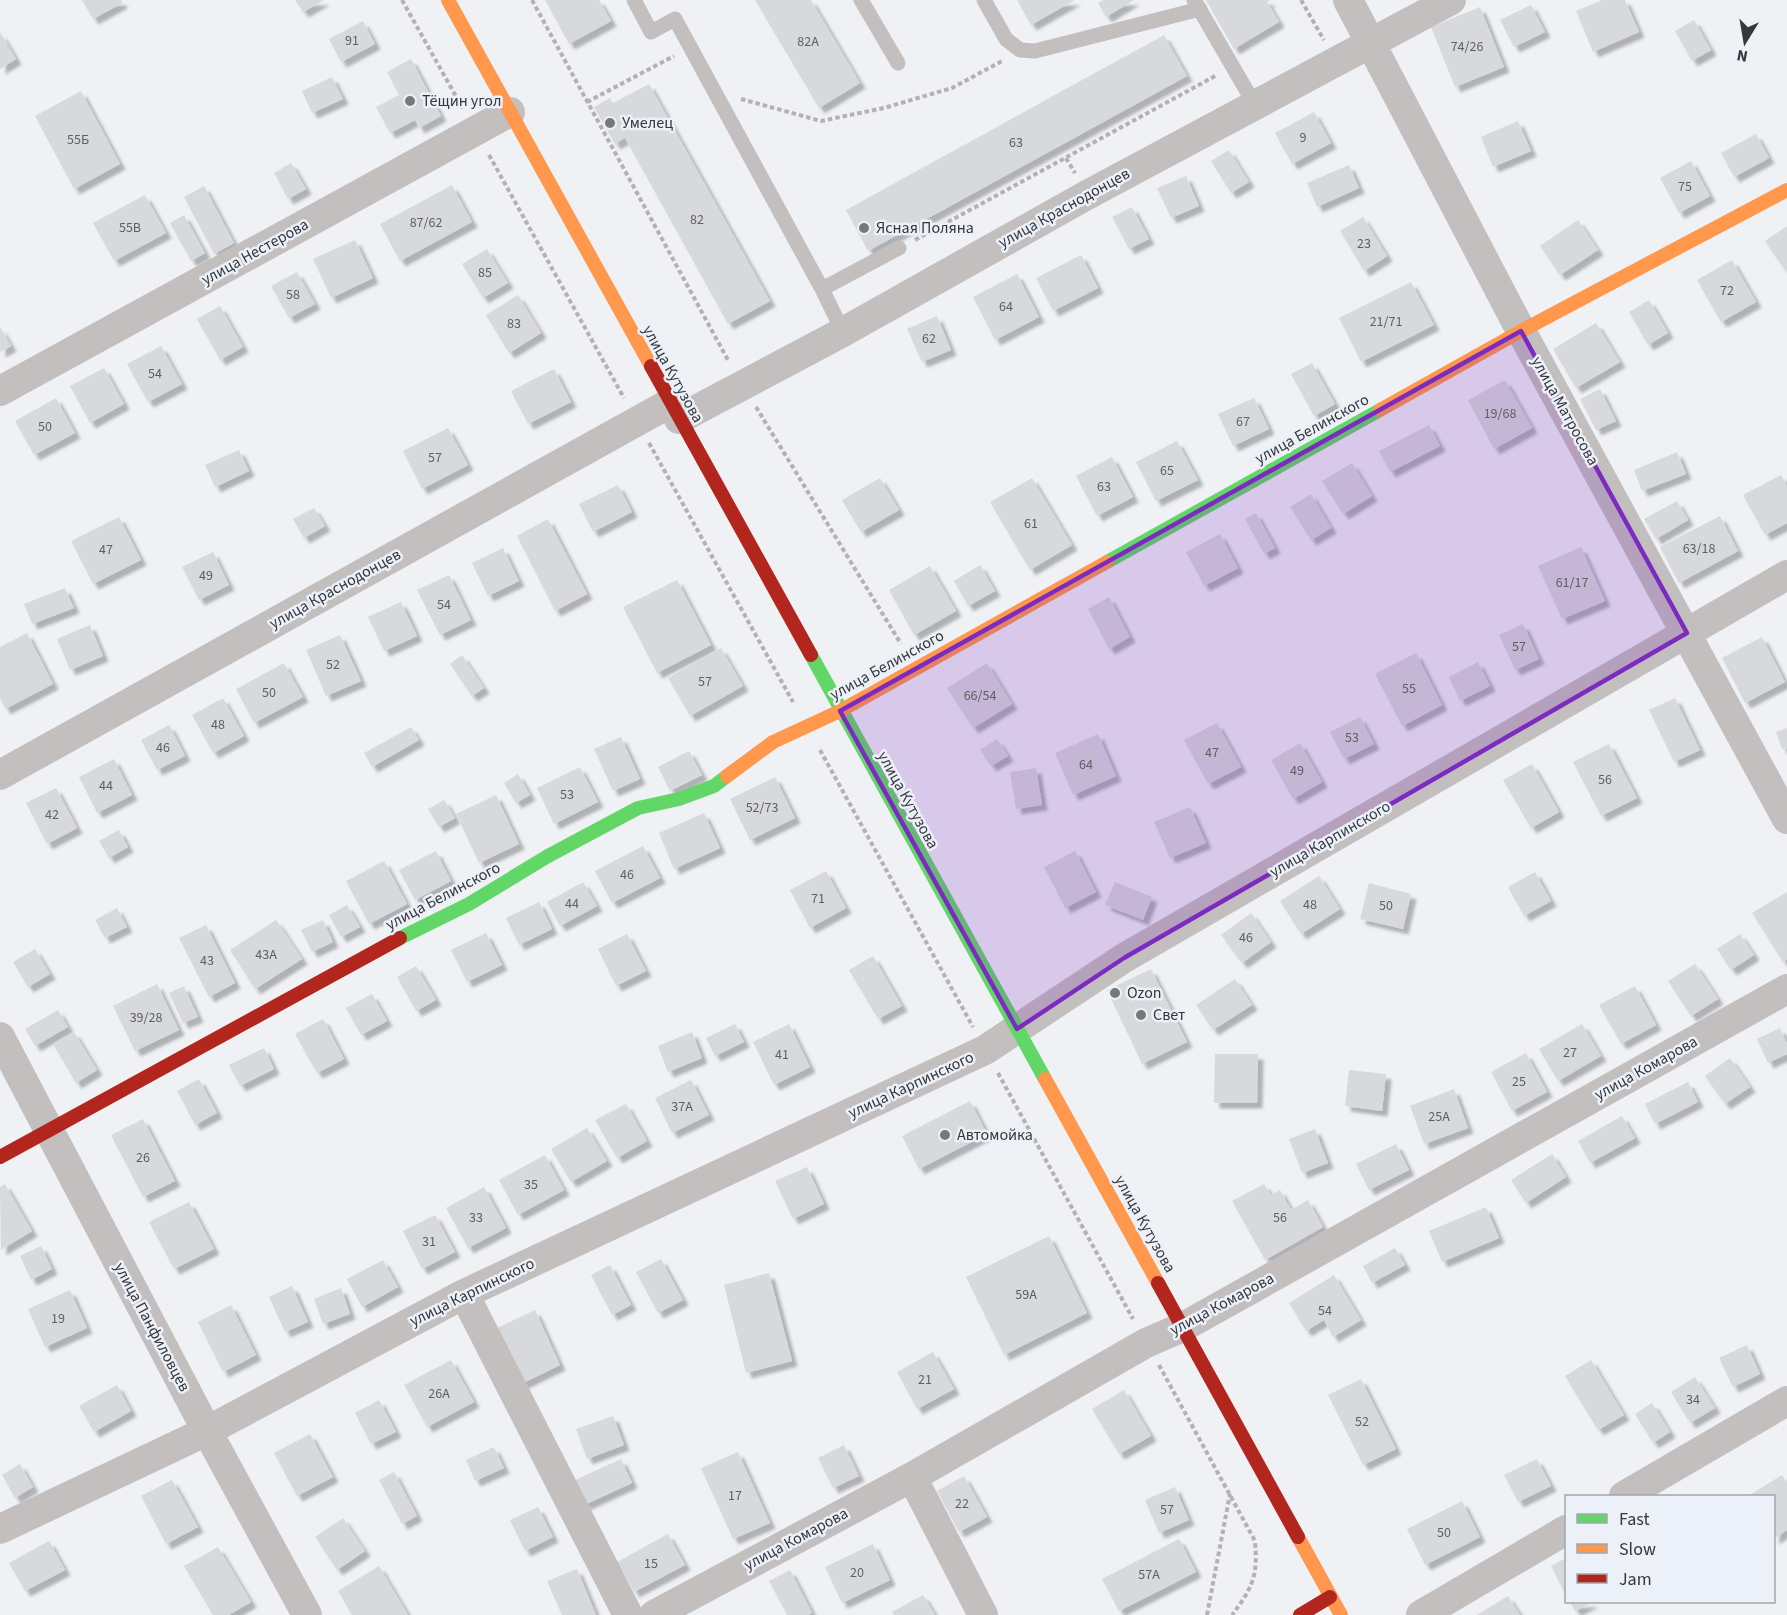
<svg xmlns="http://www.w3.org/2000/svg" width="1787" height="1615" font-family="'Source Sans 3',sans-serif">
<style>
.building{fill:#d8d9dc;filter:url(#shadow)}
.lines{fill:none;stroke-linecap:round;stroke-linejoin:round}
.path{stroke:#b4b1b3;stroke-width:4;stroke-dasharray:4.5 3;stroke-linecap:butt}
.lane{stroke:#c3bfbf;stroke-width:15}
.street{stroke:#c3bfbf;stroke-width:30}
.fast{stroke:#63d668;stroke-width:14}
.slow{stroke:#ff974d;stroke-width:14}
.jam{stroke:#b3261e;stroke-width:14}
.marked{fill:#7b2cbf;fill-opacity:0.2;stroke:#7b2cbf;stroke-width:4.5;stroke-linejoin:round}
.poi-dot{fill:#76787b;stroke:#ecf0f8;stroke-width:2}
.labels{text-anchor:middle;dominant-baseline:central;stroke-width:5;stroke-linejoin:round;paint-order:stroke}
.number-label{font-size:14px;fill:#5e6062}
.poi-label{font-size:16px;fill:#35373a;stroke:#ecf0f8;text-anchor:start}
.street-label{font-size:16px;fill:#35373a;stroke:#ecf0f8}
</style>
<defs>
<filter id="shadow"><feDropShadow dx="5.5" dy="5.5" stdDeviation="1.5" flood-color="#0004"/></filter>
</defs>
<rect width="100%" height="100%" fill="#eff1f5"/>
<path class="building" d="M82,0H121L122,3L93,19Z
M295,0H324L303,12Z
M545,0H599L611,21L569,44Z
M755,0H811L860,83L819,108Z
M1017,0H1075L1031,25Z
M1103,0H1134L1106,17L1098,3Z
M1206,0H1271L1267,2L1279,22L1234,49Z
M1602,0H1625L1639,32L1593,52L1576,11Z
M1531,5L1545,32L1514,47L1500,20Z
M1480,7L1504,67L1455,87L1431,27Z
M1694,20L1711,50L1692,61L1675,31Z
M363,21L375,44L341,62L329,39Z
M0,32L16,59L0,69Z
M1164,35L1187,76L868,251L846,210Z
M411,59L441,116L419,128L415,120L390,133L376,107L399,95L387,72Z
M332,77L343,99L312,113L302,91Z
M649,84L770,301L728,324L625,138L615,144L594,107L610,98L613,103Z
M81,91L120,164L74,189L35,116Z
M1314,112L1331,143L1292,164L1275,133Z
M1518,121L1531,151L1493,167L1481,137Z
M1756,134L1769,158L1734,177L1721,153Z
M1229,150L1249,182L1231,193L1211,161Z
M1691,161L1710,196L1679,213L1660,178Z
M291,163L306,189L288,199L274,173Z
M1349,165L1359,188L1317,207L1307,183Z
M1186,176L1199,206L1171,218L1157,188Z
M452,185L472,222L400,261L380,224Z
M204,186L234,243L214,254L184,197Z
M145,195L166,233L114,261L93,223Z
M1132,207L1149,239L1129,249L1112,217Z
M184,215L205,253L191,261L170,223Z
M1363,217L1387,256L1364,271L1340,231Z
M1578,220L1598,250L1560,275L1540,246Z
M1787,226V273L1765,241Z
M355,240L373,278L331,298L313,259Z
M487,249L508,283L483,298L462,264Z
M1081,255L1098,288L1053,311L1036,278Z
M1732,260L1756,302L1721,322L1697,280Z
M297,272L315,304L289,318L271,286Z
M1017,274L1039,317L995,340L973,297Z
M1411,282L1434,325L1361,362L1339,318Z
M518,295L541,333L509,353L486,315Z
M1649,300L1668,333L1648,345L1629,312Z
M220,306L243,347L220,360L197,319Z
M937,316L951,350L922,362L907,329Z
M1596,323L1620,362L1576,388L1553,349Z
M0,327L11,346L0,352Z
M161,346L182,384L148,402L127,364Z
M1312,363L1335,404L1314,416L1291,374Z
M104,368L124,404L90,423L70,386Z
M554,369L571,402L528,424L511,391Z
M1505,380L1532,428L1494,449L1468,400Z
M1600,389L1616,421L1596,430L1580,399Z
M56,398L75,433L34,455L15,421Z
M1254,398L1269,429L1233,446L1218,414Z
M1429,425L1440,446L1390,472L1379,451Z
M448,428L468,465L422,489L403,451Z
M1177,441L1198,480L1156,501L1136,462Z
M239,450L249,471L215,487L205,465Z
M1677,452L1686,474L1642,491L1634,470Z
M1112,457L1133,497L1097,516L1076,476Z
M1352,463L1372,496L1343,514L1322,481Z
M1781,475L1787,486V523L1765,535L1743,495Z
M880,478L899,510L861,532L842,500Z
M1032,478L1072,545L1030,570L990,502Z
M618,485L632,512L593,532L579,504Z
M1311,494L1331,528L1311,540L1290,507Z
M1677,501L1688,520L1656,539L1644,519Z
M314,508L325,526L304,538L293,519Z
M1256,513L1275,548L1264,554L1245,519Z
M1720,516L1738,551L1679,583L1660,547Z
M119,517L141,560L93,584L71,541Z
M548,519L587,594L555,611L517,536Z
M1220,534L1238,568L1204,586L1186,552Z
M1581,547L1605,601L1562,619L1538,566Z
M503,548L519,581L488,596L472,563Z
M213,552L229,585L199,600L182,567Z
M980,565L995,591L968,606L954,581Z
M930,566L956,611L914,635L889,590Z
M449,575L471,620L440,635L417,590Z
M677,580L711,645L657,673L623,607Z
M65,588L74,608L32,624L24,604Z
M1109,597L1130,637L1109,649L1088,609Z
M401,602L417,636L384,651L368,617Z
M1523,624L1539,659L1515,670L1499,635Z
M90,625L103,656L70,670L57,639Z
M27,633L53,684L5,709L0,698V647Z
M340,635L361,681L326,696L306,650Z
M1762,637L1785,682L1745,703L1722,658Z
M721,648L743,686L690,716L668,678Z
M1416,653L1442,705L1402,726L1375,674Z
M462,655L484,688L472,696L450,664Z
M1478,662L1490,686L1460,701L1449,677Z
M284,663L303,697L254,723L236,689Z
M987,663L1012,704L973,728L947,688Z
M223,698L244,736L213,753L192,715Z
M1675,698L1700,750L1674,762L1649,710Z
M1360,717L1374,744L1344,759L1330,732Z
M1217,723L1241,767L1208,784L1184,740Z
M169,725L185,756L157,770L141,740Z
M411,727L419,740L372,767L364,753Z
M1787,728V748L1782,749L1776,732Z
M1098,734L1116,776L1073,795L1055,753Z
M621,737L640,779L613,791L594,749Z
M997,739L1008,756L991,766L980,750Z
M1300,743L1322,782L1293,799L1271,760Z
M1609,744L1637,798L1601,816L1573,762Z
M689,751L702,775L670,791L658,767Z
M114,759L132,795L97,813L79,777Z
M1532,764L1559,812L1531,828L1503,780Z
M580,767L598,802L554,824L537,788Z
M1036,768L1042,805L1016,809L1010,772Z
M518,774L530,795L516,803L504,783Z
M775,777L795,818L750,840L730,799Z
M56,788L77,828L47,844L26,803Z
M496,795L519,844L479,863L456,814Z
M444,800L455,818L439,827L428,809Z
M1190,807L1206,843L1170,858L1154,822Z
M704,813L720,848L674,869L659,833Z
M119,830L128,847L109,858L99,841Z
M643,846L660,878L612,903L595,871Z
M436,851L451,881L415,900L399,870Z
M1075,851L1096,892L1065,908L1044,867Z
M384,861L407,904L369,924L346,881Z
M826,871L846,908L810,928L790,890Z
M1535,872L1551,901L1524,916L1508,887Z
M1319,876L1340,909L1301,934L1280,901Z
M583,882L597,906L560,926L547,902Z
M1115,882L1152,897L1143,920L1105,905Z
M1369,883L1411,894L1403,929L1360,919Z
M1787,892V959L1783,962L1752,913Z
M539,902L552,929L519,945L506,918Z
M347,905L360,927L341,937L329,915Z
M117,908L127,927L105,938L95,920Z
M1251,913L1271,942L1242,963L1221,935Z
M276,920L302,959L255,989L230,950Z
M323,920L333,942L312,952L301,930Z
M206,925L235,983L209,997L179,938Z
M486,933L502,965L467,982L451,950Z
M627,934L646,971L616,986L598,949Z
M1740,934L1754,955L1731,970L1717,949Z
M35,949L50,974L28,987L13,962Z
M873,956L902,1006L878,1019L849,970Z
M1695,964L1718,999L1691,1016L1668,981Z
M416,966L436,1000L416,1011L397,977Z
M1151,969L1187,1042L1142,1064L1107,990Z
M1235,979L1252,1005L1213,1030L1196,1005Z
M157,984L179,1030L135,1051L113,1006Z
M184,986L198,1017L183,1023L169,993Z
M1635,986L1656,1025L1621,1044L1599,1005Z
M372,994L387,1021L361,1035L346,1008Z
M58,1010L68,1027L35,1046L25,1029Z
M323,1019L344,1059L317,1073L295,1034Z
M735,1024L744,1042L715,1056L706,1038Z
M789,1024L810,1067L774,1085L753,1042Z
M1582,1024L1601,1056L1558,1081L1539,1049Z
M1780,1028L1787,1044V1054L1768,1063L1757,1039Z
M74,1032L97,1070L76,1083L53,1044Z
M692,1032L702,1058L668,1072L658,1046Z
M264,1048L274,1069L240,1086L229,1065Z
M1526,1053L1547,1092L1512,1111L1491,1072Z
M1215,1054H1258L1257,1103H1214Z
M1730,1058L1750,1087L1725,1104L1705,1076Z
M1349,1070L1386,1074L1382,1111L1345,1106Z
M199,1079L217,1113L195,1125L177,1091Z
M691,1080L709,1115L672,1133L655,1098Z
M1688,1082L1698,1102L1655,1124L1645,1104Z
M1454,1089L1468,1128L1424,1144L1410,1106Z
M970,1101L987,1134L919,1169L902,1136Z
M626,1104L647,1141L617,1158L595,1120Z
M1622,1116L1635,1138L1590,1163L1578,1141Z
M143,1119L175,1181L143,1197L111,1135Z
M587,1128L607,1161L571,1182L551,1149Z
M1315,1129L1328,1163L1302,1173L1289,1139Z
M1396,1144L1409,1170L1369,1190L1356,1164Z
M1552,1154L1566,1177L1526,1203L1511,1180Z
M545,1155L564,1190L518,1215L499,1180Z
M807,1167L824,1204L793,1219L775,1181Z
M5,1184L32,1231L1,1250L0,1187Z
M1264,1184L1271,1195L1280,1190L1291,1210L1308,1200L1323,1227L1265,1260L1232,1201Z
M484,1187L506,1228L468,1248L446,1208Z
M189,1202L214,1249L174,1269L149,1222Z
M1486,1207L1499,1238L1442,1262L1429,1231Z
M435,1215L455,1252L422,1269L403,1231Z
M1049,1236L1087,1313L1004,1355L966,1277Z
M41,1246L52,1269L31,1280L20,1256Z
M1395,1248L1405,1265L1372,1283L1363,1266Z
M661,1259L683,1300L658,1313L636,1272Z
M383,1260L398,1287L362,1307L347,1279Z
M610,1265L631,1305L612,1315L591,1275Z
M769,1273L792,1361L746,1373L724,1285Z
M1334,1275L1361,1320L1333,1337L1324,1320L1306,1331L1289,1303Z
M292,1286L308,1322L285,1332L269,1297Z
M341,1288L350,1314L323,1324L314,1299Z
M70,1290L87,1328L45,1347L28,1309Z
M231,1305L256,1355L223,1372L198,1322Z
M535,1310L560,1365L521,1384L495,1329Z
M1747,1345L1760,1374L1733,1387L1719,1358Z
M933,1352L954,1389L917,1409L897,1372Z
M451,1360L474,1402L427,1427L404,1385Z
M1591,1360L1624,1415L1598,1430L1565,1376Z
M1695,1377L1715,1408L1690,1423L1671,1392Z
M1361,1379L1396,1449L1363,1465L1328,1395Z
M117,1385L131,1411L94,1432L79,1406Z
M1124,1390L1151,1436L1119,1454L1092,1409Z
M379,1400L396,1432L371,1444L355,1413Z
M1652,1403L1670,1432L1653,1443L1635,1414Z
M613,1416L624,1445L587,1459L576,1429Z
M310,1434L333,1477L297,1496L274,1453Z
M844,1445L859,1476L833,1488L818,1458Z
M494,1447L504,1468L475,1481L466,1460Z
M738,1452L770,1523L733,1539L701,1468Z
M621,1459L632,1483L584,1505L573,1481Z
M1537,1459L1551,1486L1518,1502L1504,1475Z
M20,1464L33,1487L15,1498L2,1475Z
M394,1472L417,1516L402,1524L379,1480Z
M1782,1475L1787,1483V1530L1774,1539V1496H1748Z
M964,1476L987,1517L959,1532L937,1491Z
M172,1480L198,1527L166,1544L141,1496Z
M1175,1487L1189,1520L1159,1533L1145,1500Z
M1462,1501L1480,1537L1425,1565L1407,1529Z
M538,1507L553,1537L525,1551L510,1520Z
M343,1518L365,1551L337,1570L315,1537Z
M668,1534L685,1565L634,1592L617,1562Z
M1179,1539L1196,1572L1119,1611L1102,1579Z
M49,1541L65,1570L25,1591L9,1563Z
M873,1544L890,1580L842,1603L825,1567Z
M218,1547L251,1602L229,1615H213L184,1566Z
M1566,1558V1596L1551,1566Z
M379,1566L408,1615H352L338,1591Z
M577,1569L596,1615H562L547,1581Z
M790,1570L812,1613L808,1615H787L769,1581Z
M923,1595L935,1615H894L892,1612Z
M1508,1596L1520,1615H1477Z
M1570,1602H1593L1575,1611Z"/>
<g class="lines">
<path class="path" d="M402,0L463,109
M532,0L729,362
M1301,0L1324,40
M741,99L821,121L884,108L952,88L1004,60
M587,102L674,56
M489,155L624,398
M1066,158L1075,173
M915,240L1217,75
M756,407L901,644
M649,443L793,702
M820,750L973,1027
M998,1073L1133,1319
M1159,1365L1255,1541C1258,1576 1253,1587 1232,1615
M1207,1615L1230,1494"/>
<path class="lane" d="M634,0L651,32L675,19L822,289L843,332
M861,0L898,63
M984,0L1006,39L1020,50L1035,51L1200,9
M1194,0L1255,105
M822,289L899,248"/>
<path class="street" d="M1348,0L1521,331L1787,819
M0,391L510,112
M679,419L843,332L1087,195L1451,0
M0,775L670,403
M0,1037L207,1431L307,1615
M464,1294L628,1615
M912,1477L983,1615
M1624,1496L1787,1401
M0,1529L207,1431L464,1294L985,1050L1124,958L1787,575
M654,1615L912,1477L1146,1343L1183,1327L1787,989
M1421,1615L1566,1530"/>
<path class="fast" d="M1107,562L1380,410
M811,655L1045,1079
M400,938L469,904L548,856L638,808L679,799L714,786L727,776"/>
<path class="slow" d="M448,0L651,366
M1380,410L1521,331L1787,190
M727,776L773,742L840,711L1107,562
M1045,1079L1158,1283
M1298,1537L1341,1615"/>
<path class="jam" d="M651,366L811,655
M0,1157L400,938
M1158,1283L1298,1537
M1300,1615L1330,1597"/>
</g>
<path class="marked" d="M1521,331L1687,633L1124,958L1017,1029L840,711Z"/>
<g class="poi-dot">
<circle cx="410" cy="101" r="6"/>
<circle cx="610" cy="123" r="6"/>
<circle cx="864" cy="228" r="6"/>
<circle cx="1115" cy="993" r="6"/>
<circle cx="1141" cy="1015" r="6"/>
<circle cx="945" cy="1135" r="6"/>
</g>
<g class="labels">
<g class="number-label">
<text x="352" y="41">91</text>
<text x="808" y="42">82А</text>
<text x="1467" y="47">74/26</text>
<text x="1303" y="138">9</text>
<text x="78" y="140">55Б</text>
<text x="1016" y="143">63</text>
<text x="1685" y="187">75</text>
<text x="697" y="220">82</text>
<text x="426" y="223">87/62</text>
<text x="130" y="228">55В</text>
<text x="1364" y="244">23</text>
<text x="485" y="273">85</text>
<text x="1727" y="291">72</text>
<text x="293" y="295">58</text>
<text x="1006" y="307">64</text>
<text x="1386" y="322">21/71</text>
<text x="514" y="324">83</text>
<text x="929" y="339">62</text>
<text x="155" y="374">54</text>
<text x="1500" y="414">19/68</text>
<text x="1243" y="422">67</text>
<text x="45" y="427">50</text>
<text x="435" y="458">57</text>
<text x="1167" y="471">65</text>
<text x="1104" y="487">63</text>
<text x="1031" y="524">61</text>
<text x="1699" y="549">63/18</text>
<text x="106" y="550">47</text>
<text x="206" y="576">49</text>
<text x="1572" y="583">61/17</text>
<text x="444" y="605">54</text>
<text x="1519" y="647">57</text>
<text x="333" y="665">52</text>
<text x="705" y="682">57</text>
<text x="1409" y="689">55</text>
<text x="269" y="693">50</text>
<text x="980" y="696">66/54</text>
<text x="218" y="725">48</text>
<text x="1352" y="738">53</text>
<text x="163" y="748">46</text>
<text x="1212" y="753">47</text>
<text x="1086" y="765">64</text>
<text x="1297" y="771">49</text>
<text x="1605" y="780">56</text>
<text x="106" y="786">44</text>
<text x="567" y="795">53</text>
<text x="762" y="808">52/73</text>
<text x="52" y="815">42</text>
<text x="627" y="875">46</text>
<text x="818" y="899">71</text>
<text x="572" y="904">44</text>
<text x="1310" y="905">48</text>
<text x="1386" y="906">50</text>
<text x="1246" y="938">46</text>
<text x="266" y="955">43А</text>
<text x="207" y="961">43</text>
<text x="146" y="1018">39/28</text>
<text x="1570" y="1053">27</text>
<text x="782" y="1055">41</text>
<text x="1519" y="1082">25</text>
<text x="682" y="1107">37А</text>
<text x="1439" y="1117">25А</text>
<text x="143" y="1158">26</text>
<text x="531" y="1185">35</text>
<text x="476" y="1218">33</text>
<text x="1280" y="1218">56</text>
<text x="429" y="1242">31</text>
<text x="1026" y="1295">59А</text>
<text x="1325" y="1311">54</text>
<text x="58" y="1319">19</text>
<text x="925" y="1380">21</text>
<text x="439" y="1394">26А</text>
<text x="1693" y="1400">34</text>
<text x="1362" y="1422">52</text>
<text x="735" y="1496">17</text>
<text x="962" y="1504">22</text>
<text x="1167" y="1510">57</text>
<text x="1444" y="1533">50</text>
<text x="651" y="1564">15</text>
<text x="857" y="1573">20</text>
<text x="1149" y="1575">57А</text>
</g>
<g class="poi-label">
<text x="422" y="101">Тёщин угол</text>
<text x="622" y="123">Умелец</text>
<text x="876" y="228">Ясная Поляна</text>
<text x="1127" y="993">Ozon</text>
<text x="1153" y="1015">Свет</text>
<text x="957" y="1135">Автомойка</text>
</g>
<g class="street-label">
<text transform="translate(1064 208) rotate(-29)">улица Краснодонцев</text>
<text transform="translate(255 252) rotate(-29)">улица Нестерова</text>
<text transform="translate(673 374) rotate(61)">улица Кутузова</text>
<text transform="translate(1565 411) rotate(61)">улица Матросова</text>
<text transform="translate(1312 429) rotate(-29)">улица Белинского</text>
<text transform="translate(335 589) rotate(-29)">улица Краснодонцев</text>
<text transform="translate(887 665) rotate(-29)">улица Белинского</text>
<text transform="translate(908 800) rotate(61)">улица Кутузова</text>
<text transform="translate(1330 839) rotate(-30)">улица Карпинского</text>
<text transform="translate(443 896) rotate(-28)">улица Белинского</text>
<text transform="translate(1646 1068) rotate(-29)">улица Комарова</text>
<text transform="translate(911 1085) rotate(-25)">улица Карпинского</text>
<text transform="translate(1145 1224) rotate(61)">улица Кутузова</text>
<text transform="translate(472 1292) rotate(-26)">улица Карпинского</text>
<text transform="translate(1222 1304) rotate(-28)">улица Комарова</text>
<text transform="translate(152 1327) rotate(62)">улица Панфиловцев</text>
<text transform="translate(796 1539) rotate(-28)">улица Комарова</text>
</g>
</g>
<rect x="1565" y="1495" width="210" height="108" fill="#ecf0f8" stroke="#a3a6ac" stroke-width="1.5"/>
<rect x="1577" y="1514" width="30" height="9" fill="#63d668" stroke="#a3a6ac" stroke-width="1.5"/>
<text x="1619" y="1525" font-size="18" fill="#35373a">Fast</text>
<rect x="1577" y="1544" width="30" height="9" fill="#ff974d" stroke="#a3a6ac" stroke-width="1.5"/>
<text x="1619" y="1555" font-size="18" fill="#35373a">Slow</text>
<rect x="1577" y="1574" width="30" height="9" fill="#b3261e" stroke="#a3a6ac" stroke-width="1.5"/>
<text x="1619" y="1585" font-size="18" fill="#35373a">Jam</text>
<g transform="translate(1745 42) rotate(191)" stroke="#ecf0f8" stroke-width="4.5" paint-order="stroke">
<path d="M0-4.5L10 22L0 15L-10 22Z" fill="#35373a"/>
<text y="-9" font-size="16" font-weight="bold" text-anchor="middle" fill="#35373a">N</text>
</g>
</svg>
